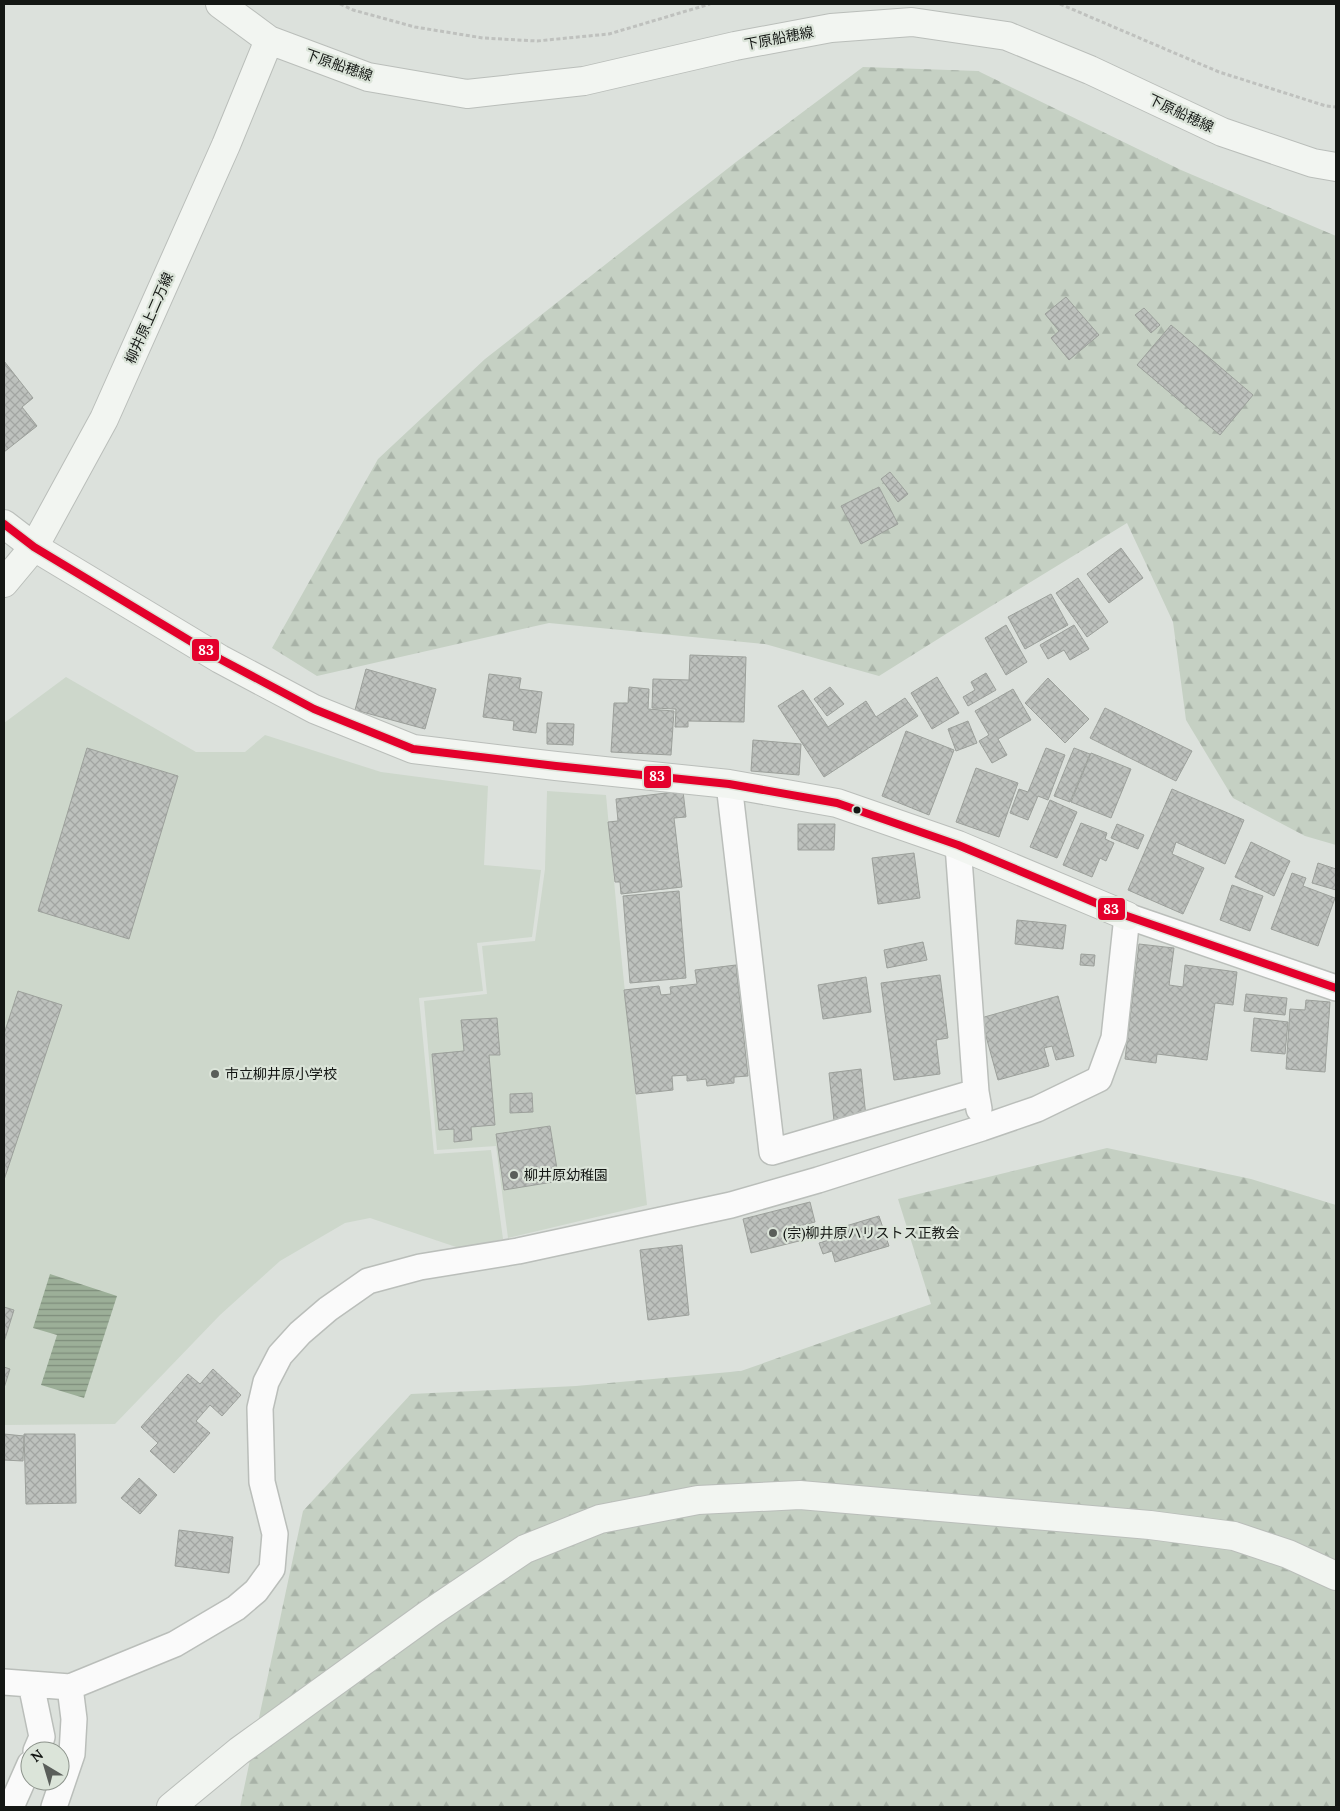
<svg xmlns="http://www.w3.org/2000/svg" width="1340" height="1811" font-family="Lora,'Noto Sans JP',serif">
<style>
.built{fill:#cdd7cb}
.forest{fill:url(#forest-firs)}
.water{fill:url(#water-rules)}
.building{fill:url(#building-cross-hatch);stroke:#9ca09b}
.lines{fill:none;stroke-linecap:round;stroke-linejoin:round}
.street-casing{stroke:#babeba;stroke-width:28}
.secondary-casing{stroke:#babeba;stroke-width:30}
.path{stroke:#bfc1be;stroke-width:3;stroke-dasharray:4 2.5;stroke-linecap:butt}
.street{stroke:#fafafa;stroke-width:25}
.secondary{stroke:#f2f5f1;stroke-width:28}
.bus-1-casing{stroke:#dbe4d9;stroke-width:11}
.bus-1{stroke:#e4002b;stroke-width:8}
.bus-dot{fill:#141714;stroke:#dbe4d9;stroke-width:2}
.poi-dot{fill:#5a5e5a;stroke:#dbe4d9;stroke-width:2}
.labels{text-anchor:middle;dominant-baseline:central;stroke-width:4.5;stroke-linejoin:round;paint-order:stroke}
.street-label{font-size:14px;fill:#141714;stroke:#dbe4d9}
.poi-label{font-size:14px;fill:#141714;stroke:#dbe4d9;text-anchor:start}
.line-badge{stroke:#dbe4d9;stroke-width:2}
.badge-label{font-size:14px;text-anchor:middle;font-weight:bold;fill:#fff}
</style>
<defs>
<pattern id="forest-firs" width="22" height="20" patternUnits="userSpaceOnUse" patternTransform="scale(1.25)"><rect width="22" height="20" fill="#c5d0c3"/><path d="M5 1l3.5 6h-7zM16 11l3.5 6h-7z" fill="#a8b2a7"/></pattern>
<pattern id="water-rules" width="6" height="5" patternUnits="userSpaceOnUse" patternTransform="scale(1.25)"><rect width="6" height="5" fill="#9caf98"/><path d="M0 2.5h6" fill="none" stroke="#7e8d7b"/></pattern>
<pattern id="building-cross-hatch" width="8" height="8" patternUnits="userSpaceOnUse" patternTransform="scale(1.25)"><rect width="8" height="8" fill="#bdc1bd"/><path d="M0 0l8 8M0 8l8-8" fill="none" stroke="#a2a5a2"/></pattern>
</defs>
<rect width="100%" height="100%" fill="#dce1dc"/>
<path class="built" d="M66,677L196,752H245L265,735L381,772L488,786L484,865L541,870L532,937L477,943L483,991L419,998L434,1154L491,1150L503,1239L459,1248L370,1218L345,1223L280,1261L220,1315L115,1424L4,1425V723Z
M547,791L606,795L619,934L647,1205L508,1238L496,1146L437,1150L424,1001L487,994L482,946L535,941L545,869Z"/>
<path class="forest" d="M863,67L978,71L1181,170L1336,236V845L1305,836L1233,798L1186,720L1173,622L1127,523L962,624L879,676L765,644L549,623L317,676L272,648L378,459L485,359L736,162Z
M1107,1148L1251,1179L1336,1205V1807H240L303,1511L411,1394L576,1386L741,1371L931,1304L898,1199Z"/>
<path class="water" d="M50,1274L117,1296L84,1398L41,1385L57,1335L33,1328Z"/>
<path class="building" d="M1066,297L1099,335L1069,360L1051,338L1059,331L1045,314Z
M1144,308L1160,325L1151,333L1135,315Z
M1171,325L1253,395L1220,435L1137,365Z
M4,361L33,398L22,407L37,426L4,452Z
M890,472L908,494L898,502L881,479Z
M879,487L898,524L861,544L841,506Z
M1121,548L1143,578L1109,603L1087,574Z
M1078,578L1108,622L1087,637L1056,593Z
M1051,594L1068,625L1025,649L1008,617Z
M1006,625L1027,662L1006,675L985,638Z
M1074,625L1089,649L1070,660L1064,650L1048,659L1040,645Z
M690,655L746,657L744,722L688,721V727H675L676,709L652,708L653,679L689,680Z
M366,669L436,689L425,729L355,710Z
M986,673L996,690L968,706L963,697L975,690L971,682Z
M489,674L521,678L519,689L542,692L536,733L513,730L514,721L483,717Z
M937,677L959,713L932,729L911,693Z
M1048,678L1089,719L1065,743L1025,703Z
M629,687L649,689L648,709L674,711L671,755L611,752L614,703H628Z
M830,687L844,704L827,716L814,699Z
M1013,689L1031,720L998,739L1007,755L992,763L979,741L989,735L975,711Z
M803,690L828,727L866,701L876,717L905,698L918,716L824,777L778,706Z
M1105,708L1192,751L1176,781L1090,738Z
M968,721L977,743L956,751L948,729Z
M547,723L574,724L573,745L547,744Z
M906,731L954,750L929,815L882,796Z
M753,740L801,744L799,775L751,771Z
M87,748L178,776L129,939L38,911Z
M1046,748L1065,755L1048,800L1038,796L1028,820L1010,813L1019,789L1028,792Z
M1074,748L1090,754L1070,802L1054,796Z
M1091,753L1131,769L1111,818L1071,802Z
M976,768L1018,783L999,837L956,822Z
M1172,789L1244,820L1225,864L1176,842L1172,854L1204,868L1183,914L1128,890Z
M683,791L686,817L674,818L682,887L621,894L620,882H615L608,822L618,821L616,799Z
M1050,800L1077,812L1057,858L1030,847Z
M1081,823L1107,833L1105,839L1114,843L1106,861L1100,858L1092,877L1063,865Z
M798,824H835L834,850H798Z
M1117,824L1144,835L1138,849L1111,838Z
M1251,842L1290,861L1274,896L1235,877Z
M914,853L920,898L878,904L872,858Z
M1318,863L1336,869V890L1312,883Z
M1292,873L1306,878L1303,886L1335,898L1318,946L1271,929Z
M1232,885L1263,896L1250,931L1220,920Z
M679,891L686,978L630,983L623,896Z
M1017,920L1066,925L1063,949L1015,944Z
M923,942L927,960L887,968L884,950Z
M1139,944L1174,948L1169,985L1183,987L1185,965L1237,972L1233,1005L1215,1003L1207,1060L1157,1054L1156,1063L1125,1059Z
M1081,954L1095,955L1094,966L1080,965Z
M736,965L748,1076L734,1077V1083L707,1086L706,1079L687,1081V1075L672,1076L673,1090L636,1094L624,990L659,986L661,995L671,994L670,987L697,984L695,970Z
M940,975L948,1038L936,1040L940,1074L894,1080L881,983Z
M866,977L871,1012L823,1019L818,985Z
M18,991L62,1005L4,1180V1034Z
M1246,994L1287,998L1285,1015L1244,1011Z
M1058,996L1074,1056L1056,1060L1052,1046L1044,1048L1049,1066L998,1080L981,1018Z
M1306,1000L1330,1002L1325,1072L1286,1069L1290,1009L1305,1010Z
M497,1018L500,1055H489L495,1125L471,1127L472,1140L454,1142V1129L439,1130L432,1054L464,1051L461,1020Z
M1254,1018L1288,1022L1285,1054L1251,1051Z
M861,1069L866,1117L834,1121L829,1073Z
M532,1093L533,1112L510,1113V1094Z
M550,1126L559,1181L504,1190L496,1134Z
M810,1202L815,1222L799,1226L803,1240L751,1253L743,1219Z
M879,1216L889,1246L835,1262L832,1251L823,1254L819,1243L829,1240L826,1232Z
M682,1245L689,1315L648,1320L640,1250Z
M4,1307L14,1310L4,1342Z
M4,1367L10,1369L4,1388Z
M213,1369L241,1395L222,1416L210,1405L196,1421L210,1433L174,1473L150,1451L158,1443L141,1427L188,1374L200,1384Z
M4,1434L24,1436L23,1461L4,1460Z
M24,1434H75L76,1503L26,1504Z
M139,1478L157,1495L140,1514L121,1498Z
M179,1530L233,1537L229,1573L175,1566Z"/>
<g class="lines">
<defs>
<path id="street" d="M729,784L772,1152L976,1092
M958,845L976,1092L979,1109
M4,1682L70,1687L175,1644L236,1608L256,1591L272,1569L275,1534L262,1482L260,1408L266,1382L280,1355L300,1333L328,1309L368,1281L420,1267L518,1251L731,1205L818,1180L982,1128L1037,1109L1099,1079L1114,1038L1127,916L1336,988
M31,1684L42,1737L36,1751
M11,1807L30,1764
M54,1807L72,1754L74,1719L70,1687"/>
<path id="secondary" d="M220,4L269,40L368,77L467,94L584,81L735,46L831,28L912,22L1007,36L1090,70L1222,132L1313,163L1336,167
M4,524L34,547L220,659L314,709L413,749L556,766L729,784L837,803L958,845L1127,916
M4,583L34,547L104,419L226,145L269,40
M171,1807L239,1751L430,1613L525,1549L600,1519L698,1500L800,1495L1150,1525L1234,1536L1288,1554L1336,1576"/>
</defs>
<use href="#street" class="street-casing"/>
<use href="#secondary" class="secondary-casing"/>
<path class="path" d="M340,4L353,10L415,27L483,38L537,41L609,34L710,4
M1060,4L1219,72L1326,106L1336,107"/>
<use href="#street" class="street"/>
<use href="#secondary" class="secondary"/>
<defs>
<path id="bus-1" d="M4,524L34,547L220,659L314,709L413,749L556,766L729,784L837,803L958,845L1127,916L1336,988"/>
</defs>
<use href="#bus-1" class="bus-1-casing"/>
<use href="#bus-1" class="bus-1"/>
</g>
<circle class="bus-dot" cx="857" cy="810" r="4.5"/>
<g class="poi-dot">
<circle cx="215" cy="1074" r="5"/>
<circle cx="514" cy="1175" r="5"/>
<circle cx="773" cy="1233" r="5"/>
</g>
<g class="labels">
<g class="street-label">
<text transform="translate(779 38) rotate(-11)">下原船穂線</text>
<text transform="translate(339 65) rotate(19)">下原船穂線</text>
<text transform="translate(1181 113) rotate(25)">下原船穂線</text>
<text transform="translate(149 318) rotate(-66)">柳井原上二万線</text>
</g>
<g class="poi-label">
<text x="225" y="1074">市立柳井原小学校</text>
<text x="524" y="1175">柳井原幼稚園</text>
<text x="783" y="1233">(宗)柳井原ハリストス正教会</text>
</g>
</g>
<g class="line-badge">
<rect x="191" y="638" width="29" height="24" rx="5" fill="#e4002b"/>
<rect x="643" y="765" width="29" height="24" rx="5" fill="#e4002b"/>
<rect x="1097" y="897" width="29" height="24" rx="5" fill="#e4002b"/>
</g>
<g class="badge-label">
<text x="206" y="655">83</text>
<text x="657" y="781">83</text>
<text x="1111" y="914">83</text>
</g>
<rect width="1340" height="1811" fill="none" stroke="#141714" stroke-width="10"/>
<g transform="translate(45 1766) rotate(322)"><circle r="24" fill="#dbe4d9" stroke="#8b928a"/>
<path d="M0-4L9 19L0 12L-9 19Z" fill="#5a5e5a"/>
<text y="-8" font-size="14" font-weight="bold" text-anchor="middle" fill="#141714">N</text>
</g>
</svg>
